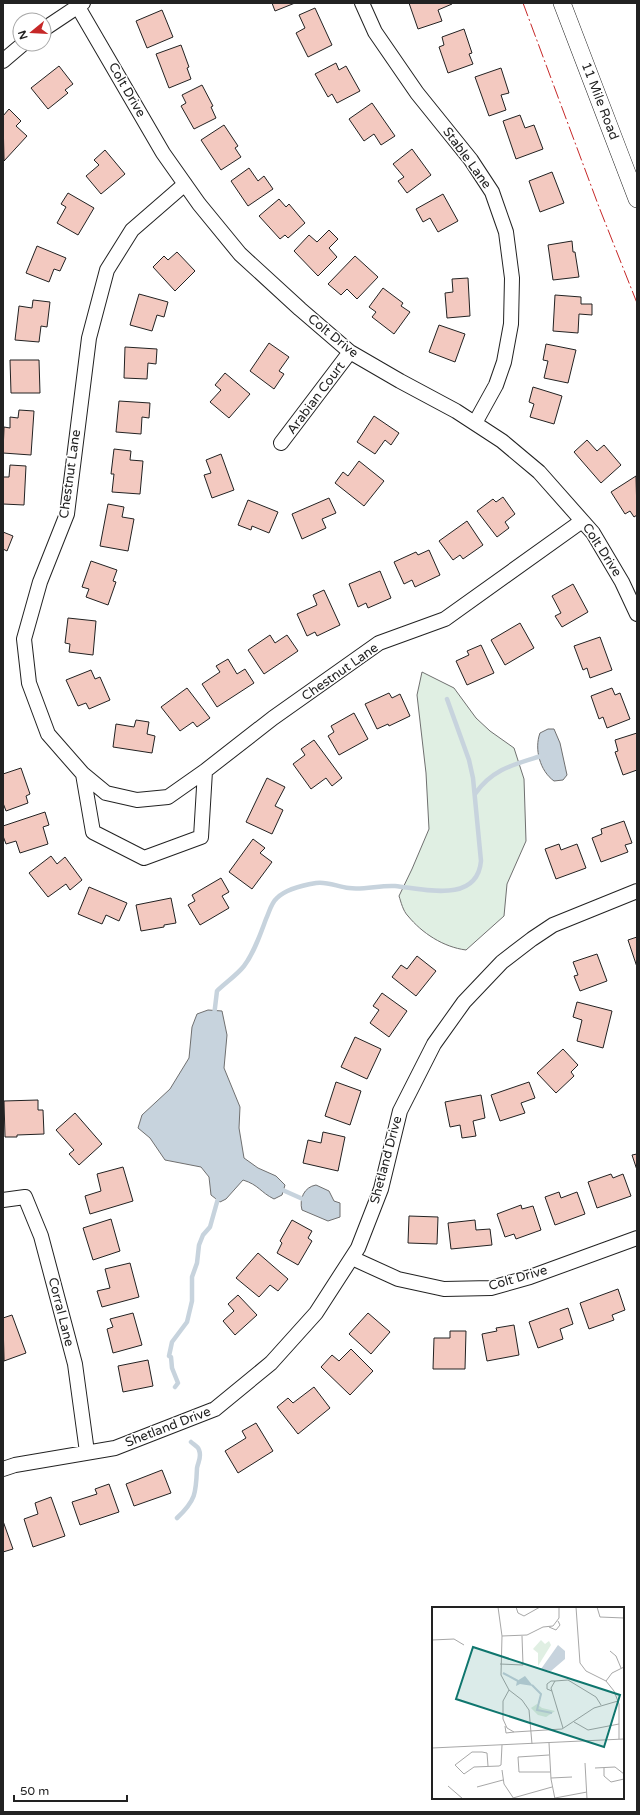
<svg xmlns="http://www.w3.org/2000/svg" width="640" height="1815" font-family="'Varela Round',sans-serif">
<style>
.green{fill:#e0efe3;stroke:#6f6f6f}
.water{fill:#c7d3dd;stroke:#6f6f6f}
.lines{fill:none;stroke-linecap:round;stroke-linejoin:round}
.stream{stroke:#c7d3dd;stroke-width:4.5}
.building{fill:#f3c9c0;stroke:#222}
.minor-casing{stroke:#222;stroke-width:16}
.tertiary-casing{stroke:#222;stroke-width:18}
.minor{stroke:#fff;stroke-width:14}
.tertiary{stroke:#fff;stroke-width:17}
.power{stroke:#c62828;stroke-width:1;stroke-dasharray:14 3 2 3;stroke-linecap:butt}
.labels{text-anchor:middle;dominant-baseline:central;stroke-width:3;stroke-linejoin:round;paint-order:stroke}
.street-label{font-size:13px;fill:#222;stroke:#fff}
.inset-river{fill:none;stroke:#c7d3dd;stroke-width:2}
.inset-road{fill:none;stroke:#a7a7a7;stroke-width:1}
.view{fill:#0f766e;fill-opacity:0.15;stroke:#0f766e;stroke-width:2}
.inset-edge{fill:none;stroke:#222;stroke-width:2}
</style>
<rect width="100%" height="100%" fill="#fff"/>
<path class="green" d="M422,672L454,688L476,718L490,731L514,748L524,779L526,841L507,884L504,916L466,950C443,947 422,933 408,916C403,911 401,902 399,896L412,869L429,829L426,773L417,695Z"/>
<path class="water" d="M548,729H554L560,743L567,775L563,780L554,781C540,771 534,749 540,733Z
M208,1010L222,1011L227,1035L224,1068L240,1107L239,1128L244,1158L258,1168L276,1176L285,1185L282,1195L274,1199C260,1192 259,1185 243,1180L226,1199L220,1202L211,1195L209,1177L201,1167L165,1160L150,1138L138,1128L142,1115L170,1089L189,1058L192,1027L197,1014Z
M316,1185L329,1191L334,1201L340,1203V1217L328,1221L302,1210C299,1199 304,1187 316,1185Z"/>
<g class="lines">
<path class="stream" d="M475,794C493,768 516,764 544,755
M214,1016L217,991C225,983 237,975 244,966C254,953 260,935 266,919C269,913 271,903 277,898C286,889 304,885 316,883C327,881 338,887 349,888C364,890 380,885 395,886C424,889 477,904 481,861L473,778L469,760L447,699
M278,1188L305,1200
M175,1387L178,1383L172,1368L171,1357L169,1356L172,1342L187,1322L192,1301V1277L197,1263L199,1245L203,1235L210,1227L219,1195
M177,1518C196,1500 196,1493 197,1468C198,1462 202,1457 199,1450C198,1446 194,1445 191,1442"/>
</g>
<path class="building" d="M272,3H295L275,11Z
M409,3H452V4L438,10L442,21L418,29Z
M315,8L332,45L308,57L296,33L305,28L299,15Z
M162,10L173,37L147,48L136,21Z
M464,29L472,53L469,54L473,64L448,73L439,47L444,45L442,37Z
M181,45L189,67L187,68L191,79L169,88L156,54Z
M336,63L339,70L346,66L360,91L337,103L332,94L328,97L315,74Z
M59,66L73,84L65,90L68,93L48,109L31,88Z
M501,68L509,93L501,95L506,110L489,116L475,77Z
M202,85L213,106L211,107L216,118L194,129L181,106L186,103L182,95Z
M372,103L395,136L381,145L374,134L364,141L349,119Z
M9,109L21,121L16,126L27,136L4,161L3,116Z
M520,115L525,128L534,125L543,149L516,159L503,121Z
M224,125L238,146L235,148L241,157L221,170L201,140Z
M412,149L431,175L407,193L398,181L404,177L393,164Z
M105,150L125,174L101,194L86,176L99,165L94,160Z
M249,168L258,181L264,176L273,189L248,206L231,181Z
M552,172L564,203L540,212L529,181Z
M68,193L94,208L78,235L57,223L66,207L61,204Z
M443,194L458,221L438,232L430,218L423,222L416,209Z
M279,199L286,207L289,204L305,223L288,238L285,235L280,239L259,216Z
M329,230L338,239L329,248L337,257L318,276L294,251L309,235L317,242Z
M572,241L573,252H575L579,277L553,280L548,245Z
M37,246L66,258L60,271L54,269L49,282L26,273Z
M177,252L195,271L175,291L153,267L164,256L168,260Z
M355,256L378,277L357,299L347,289L341,295L328,284Z
M468,278L470,316L447,318L445,293L453,292L452,279Z
M383,288L403,303L401,306L410,312L394,334L372,317L376,312L369,307Z
M139,294L168,302L164,317L157,315L152,331L130,325Z
M555,295L581,297V304H592V315L579,314L578,333L553,331Z
M33,300L50,302L47,327L41,326L39,342L15,340L19,306L32,308Z
M439,325L465,334L455,362L429,352Z
M269,343L289,357L279,371L284,374L274,389L250,371Z
M546,344L576,350L568,383L544,378L548,361L543,360Z
M125,347L157,349L156,364L148,363L147,379L124,378Z
M10,360H39L40,393H11Z
M225,373L250,394L229,418L210,402L221,390L215,385Z
M533,387L562,396L554,424L530,417L534,404L529,402Z
M119,401L150,403L149,418L142,417L141,434L116,432Z
M19,410L34,411L31,455L3,453L4,427L10,428V417L18,418Z
M374,416L399,433L391,445L385,440L375,454L357,442Z
M587,440L597,451L604,445L621,465L601,483L574,452Z
M114,449L131,451L130,460L143,461L140,494L112,492L114,474H111Z
M221,454L234,490L212,498L204,475L211,473L206,460Z
M359,461L384,481L364,506L335,483L343,472L348,476Z
M10,465L26,466L24,505L3,504V477H9Z
M636,476L637,515L634,517L630,511L625,514L611,492Z
M503,497L515,514L505,522L509,528L497,537L477,511L493,499L496,502Z
M329,498L336,513L322,519L326,528L302,539L292,514Z
M248,500L278,512L269,533L252,526L251,530L238,525Z
M108,504L124,507L122,517L134,519L128,551L100,546Z
M467,521L483,545L463,559L460,555L453,560L439,541Z
M3,532L13,536L7,551L3,549Z
M429,550L440,575L415,587L412,580L404,584L394,562L416,552L418,555Z
M91,561L117,570L113,581L116,582L108,605L86,597L89,589L82,587Z
M380,571L391,598L368,608L366,603L358,607L349,584Z
M573,584L588,612L562,627L555,616L561,613L552,596Z
M324,590L340,625L317,636L315,632L307,636L297,614L317,605L313,595Z
M68,618L96,621L93,655L69,652L70,644L65,643Z
M520,623L534,648L505,665L491,640Z
M270,635L275,643L287,635L298,651L264,674L248,650Z
M600,637L612,670L590,678L587,668L583,670L574,646Z
M481,645L494,673L467,685L456,661L469,655L467,651Z
M228,659L237,674L245,669L254,683L217,707L202,684L220,672L216,666Z
M91,670L95,679L100,677L110,700L89,709L86,703L78,706L66,680Z
M187,688L210,718L197,727L193,722L180,731L161,707Z
M612,688L615,695L620,693L630,719L607,728L603,717L599,719L591,696Z
M389,693L392,698L400,694L410,716L389,726L388,724L377,729L365,704Z
M354,713L368,739L339,755L328,736L334,732L331,726Z
M136,720L149,722L147,734L155,736L152,753L113,747L116,724L134,727Z
M637,733V770L623,775L615,752L618,751L615,740Z
M314,740L342,778L332,786L326,778L311,789L293,764L305,755L301,749Z
M21,768L30,794L26,796L28,803L6,811L3,803V774Z
M267,778L285,787L275,806L283,810L272,834L246,822Z
M45,812L49,825L43,827L48,844L20,853L16,841L6,844L3,836V826Z
M624,821L632,843L625,845L628,852L601,862L592,838L602,834L601,829Z
M253,839L265,848L260,853L272,862L252,889L229,872Z
M559,844L561,850L577,844L586,868L556,879L545,849Z
M51,856L57,864L65,857L82,880L70,890L66,884L48,897L29,873Z
M221,878L229,892L222,896L229,908L200,925L188,905L195,901L192,895Z
M89,887L127,903L119,921L106,915L102,924L78,914Z
M171,898L176,923L164,925V927L141,931L136,905Z
M637,937V967L628,940Z
M597,954L607,981L580,991L574,976L578,975L573,962Z
M417,956L436,971L416,996L392,977L401,965L407,969Z
M382,993L407,1011L389,1037L370,1023L379,1010L373,1006Z
M577,1002L612,1011L603,1048L577,1041L582,1020L573,1017Z
M355,1037L381,1049L367,1079L341,1067Z
M563,1049L578,1065L571,1072L574,1076L556,1093L537,1073Z
M336,1082L361,1091L350,1125L325,1116Z
M529,1082L535,1098L521,1103L525,1113L500,1121L491,1095Z
M481,1095L485,1118L473,1121L476,1136L462,1138L460,1125L450,1127L445,1102Z
M38,1100V1110H43L44,1134L17,1135V1137H5L4,1101Z
M75,1113L102,1144L79,1165L69,1154L74,1150L56,1130Z
M323,1132L345,1137L338,1171L303,1163L308,1140L321,1143Z
M637,1154V1170L632,1155Z
M123,1167L133,1201L90,1214L85,1196L101,1191L97,1174Z
M611,1174L613,1178L623,1174L631,1196L597,1208L588,1182Z
M559,1192L561,1198L577,1192L585,1214L555,1225L545,1197Z
M521,1205L522,1209L533,1206L541,1230L516,1239L514,1234L505,1237L497,1214Z
M409,1216L438,1217L437,1244L408,1243Z
M111,1219L120,1251L93,1260L83,1228Z
M292,1220L312,1231L308,1238L312,1241L298,1265L277,1253L282,1243L280,1241Z
M475,1220L476,1230L490,1229L492,1245L451,1249L448,1223Z
M258,1253L288,1279L278,1291L270,1285L259,1297L236,1278Z
M130,1263L139,1297L102,1307L97,1291L110,1288L105,1269Z
M618,1289L625,1310L612,1315L614,1320L589,1329L580,1303Z
M238,1295L257,1315L235,1335L223,1321L234,1311L228,1304Z
M568,1308L573,1324L560,1329L563,1339L538,1348L529,1322Z
M133,1313L142,1345L113,1353L107,1329L113,1327L110,1319Z
M368,1313L390,1332L371,1354L349,1334Z
M12,1315L26,1353L4,1361L3,1318Z
M514,1325L519,1355L487,1361L482,1334L497,1331L496,1328Z
M450,1331H466L465,1369H433L434,1338H450Z
M351,1349L373,1371L350,1395L321,1367L332,1355L339,1361Z
M148,1360L153,1386L123,1392L118,1366Z
M314,1387L330,1408L298,1434L277,1407L288,1398L293,1403Z
M256,1423L273,1451L238,1473L225,1451L246,1438L242,1431Z
M162,1470L171,1493L134,1506L126,1484Z
M109,1484L119,1512L80,1525L72,1502L97,1494L95,1489Z
M51,1497L65,1536L33,1547L24,1519L38,1514L35,1503Z
M3,1521L13,1549L3,1552Z"/>
<g class="lines">
<defs>
<path id="minor" d="M362,3L375,32L417,93L471,160L492,192L506,232L512,278L511,324L504,362L496,385L475,423
M78,7L163,153L199,204L240,254L300,309L350,352L400,381L456,411L502,441L539,472L593,533L622,582L637,614
M44,29L83,3
M3,61L23,44
M185,184L132,230L107,270L89,338L67,514L40,582L24,639L29,683L48,734L83,774L106,793L137,800L168,797L205,771L273,718L379,643L445,619L582,521
M281,443L350,352
M83,774L93,832L144,858L201,837L205,771
M3,1200L25,1197L41,1236L75,1364L87,1452
M352,1258L398,1279L444,1289L491,1288L530,1277L637,1238
M3,1469L15,1465L115,1448L215,1409L271,1363L316,1313L358,1248L381,1189L400,1111L434,1044L464,1002L502,962L532,939L553,925L637,891"/>
<path id="tertiary" d="M562,3L637,199"/>
</defs>
<use href="#minor" class="minor-casing"/>
<use href="#tertiary" class="tertiary-casing"/>
<use href="#minor" class="minor"/>
<use href="#tertiary" class="tertiary"/>
<path class="power" d="M523,3L599,207L637,303"/>
</g>
<g class="labels">
<g class="street-label">
<text transform="translate(127 90) rotate(60)">Colt Drive</text>
<text transform="translate(600 101) rotate(69)">11 Mile Road</text>
<text transform="translate(467 158) rotate(54)">Stable Lane</text>
<text transform="translate(333 336) rotate(39)">Colt Drive</text>
<text transform="translate(316 398) rotate(-53)">Arabian Court</text>
<text transform="translate(70 474) rotate(-82)">Chestnut Lane</text>
<text transform="translate(602 550) rotate(57)">Colt Drive</text>
<text transform="translate(340 672) rotate(-35)">Chestnut Lane</text>
<text transform="translate(386 1160) rotate(-75)">Shetland Drive</text>
<text transform="translate(518 1278) rotate(-16)">Colt Drive</text>
<text transform="translate(61 1312) rotate(76)">Corral Lane</text>
<text transform="translate(168 1427) rotate(-21)">Shetland Drive</text>
</g>
</g>
<g transform="translate(432 1607)">
<rect width="192" height="192" fill="#fff"/>
<path d="M109,33L113,37L117,34L119,38L106,59V46L101,42ZM105,97L110,101L123,104L114,110L106,108L99,101Z" fill="#e0efe3"/>
<path d="M126,38L133,44V52L119,64L109,62ZM93,69L101,79L88,77L84,79L85,74Z" fill="#c7d3dd"/>
<path class="inset-river" d="M71,66L86,74M100,78L109,87L105,103L120,106"/>
<path class="inset-road" d="M66,0L70,29L69,68L77,83L90,93L97,103L100,137M84,0L86,6L92,9L108,0M144,0L148,56L154,64L174,74L182,84L187,97V132M165,0L168,10L192,11M117,20L124,23L128,18L126,14M70,29L95,28L111,20L121,19L127,11V0M0,33L22,32L32,38M178,44L184,49L189,61M68,57L91,58L90,29M174,74L180,66L192,60M77,83L71,94V112L75,121L82,125L130,122L162,101L186,94M120,84L115,82V77L119,74H123M142,115L156,123L187,117M73,119L74,126L82,125M131,121L119,81L123,74L136,73L164,90L169,98M117,136L119,172L123,192M0,141L192,132M117,148L86,150L87,165H118M153,156L155,192M56,159L55,146L50,145H40L23,158L32,167L42,160L67,159L69,158L70,138M163,161L183,160L192,167M172,161V169L179,175L192,172M70,163L72,177L82,192M119,171L140,170M16,179L31,192M45,180L71,173M81,191L120,180M123,191L155,185"/>
<path class="view" d="M41,40L188,88L172,140L24,92Z"/>
<rect width="192" height="192" class="inset-edge"/>
</g>
<rect width="640" height="1815" fill="none" stroke="#222222" stroke-width="8"/>
<g transform="translate(32 32) rotate(252)"><circle r="19" fill="#ffffff" stroke="#a7a7a7"/>
<path d="M0-3L7 15L0 10L-7 15Z" fill="#c62828"/>
<text y="-6" font-size="11" font-weight="bold" text-anchor="middle" fill="#222222">N</text>
</g>
<path d="M14 1795v6h113v-6" fill="none" stroke="#222222" stroke-width="2"/>
<text x="20" y="1795" font-size="12" fill="#222222" stroke="#ffffff" stroke-width="3" paint-order="stroke">50 m</text>
</svg>
